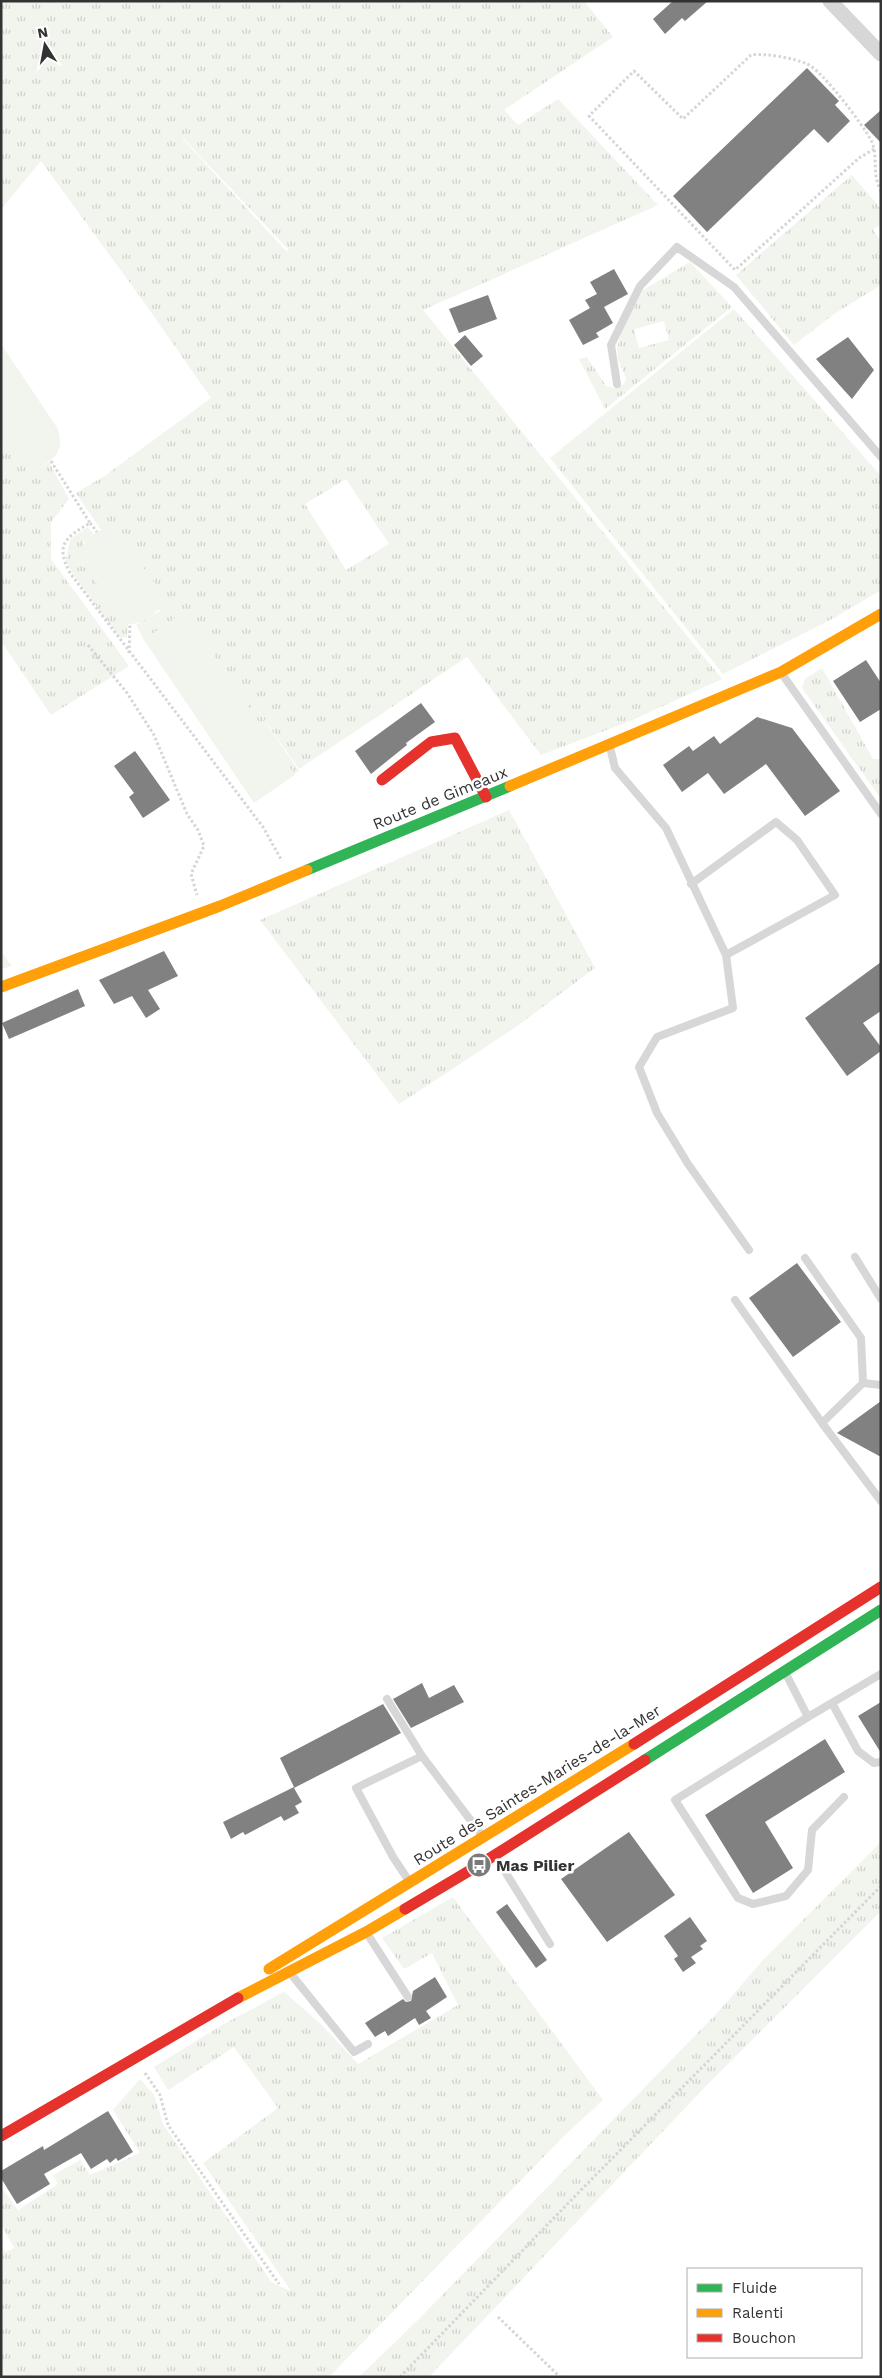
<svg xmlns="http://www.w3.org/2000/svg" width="882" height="2378" font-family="'Work Sans',sans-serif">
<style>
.grass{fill:url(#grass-tufts);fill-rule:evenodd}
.park{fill:url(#park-crowns)}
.pitch{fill:#f1f5ed}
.building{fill:#818181}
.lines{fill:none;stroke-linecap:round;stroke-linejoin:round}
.path{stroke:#d6d6d6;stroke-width:3;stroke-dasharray:2.5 2.5;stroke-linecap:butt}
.lane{stroke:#d7d7d7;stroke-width:8}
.street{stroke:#d7d7d7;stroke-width:15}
.fast{stroke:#30b455;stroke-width:11}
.slow{stroke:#ff9f0a;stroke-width:11}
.jam{stroke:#e5322d;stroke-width:11}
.labels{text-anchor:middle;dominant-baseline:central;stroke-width:5;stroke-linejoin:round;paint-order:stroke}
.street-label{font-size:16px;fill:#333;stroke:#fff}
.poi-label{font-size:16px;font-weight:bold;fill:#333;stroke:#fff;text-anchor:start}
</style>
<defs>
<pattern id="grass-tufts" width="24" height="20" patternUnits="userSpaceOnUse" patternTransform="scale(1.25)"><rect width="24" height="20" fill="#f1f5ed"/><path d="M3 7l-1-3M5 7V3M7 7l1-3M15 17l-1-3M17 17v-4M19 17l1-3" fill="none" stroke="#cfd2cc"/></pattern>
<pattern id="park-crowns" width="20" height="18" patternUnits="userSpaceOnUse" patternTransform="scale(1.25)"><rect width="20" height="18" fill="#f1f5ed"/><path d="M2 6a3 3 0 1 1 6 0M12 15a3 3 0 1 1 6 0" fill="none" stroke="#cfd2cc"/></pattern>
</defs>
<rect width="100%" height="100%" fill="#fff"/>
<path class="grass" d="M1,1H584L613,37L504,110L518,125L558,99L658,205L423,310L722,679L628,722L541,755L467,657L299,769L245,692L299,771L294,774L184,612L144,640L136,625L160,611L105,528L101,530L76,493L106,475L211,398L141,298L41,161L1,209ZM182,138H183L289,250L286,251ZM346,479L389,544L346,570L305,504Z
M852,175L881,209V224L873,230L881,241V285L834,314L794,345L736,275Z
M690,262L732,307L605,409L579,359L587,357L606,386L615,388L624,384L626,378L618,359L617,349L621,332L643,290ZM664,321L669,340L639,348L634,329Z
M734,309L881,476V590L834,618L723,674L550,458Z
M1,438L18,464L33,471L49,462L69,499L51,522V559L129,666L51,715L1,641Z
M88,527L93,534L83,543L82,562L128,624L127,637L120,638L71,571L66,560L70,539Z
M822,668L873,759H881V799L802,688L805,679Z
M509,810L595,968L516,1027L399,1104L260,920Z
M881,1842V1911L707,2085L429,2377H359L421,2317L718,2012L764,1959Z
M453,1897L603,2100L565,2135L329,2377H1V2245L5,2252L14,2248L1,2224V2187L18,2210L58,2184L53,2175L80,2160L90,2175L140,2153L113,2110L140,2079L154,2095L163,2124L272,2283L291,2291L203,2163L278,2108L234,2047L168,2090L154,2067L222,2025L284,1992L322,2025L358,2064L458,2005L432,1953L404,1969L382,1938Z"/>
<path class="park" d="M1,951L12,966L1,969Z"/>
<path class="pitch" d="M1,344L58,429C65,455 53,459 33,471L18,464L1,438Z
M105,528L117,531L161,592L165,601C157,615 140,626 124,624L82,562L79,551C85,539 93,534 105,528Z
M184,612L295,775L254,803L144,640Z"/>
<path class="building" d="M673,1H708L685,21L682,18L665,34L653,19Z
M807,68L839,101L835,105L850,121L828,143L814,129L707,232L673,196Z
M881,110V143L864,125Z
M614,269L628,294L604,307L613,323L596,333L599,337L583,345L569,320L590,308L585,300L597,294L590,282Z
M488,295L497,319L459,333L449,309Z
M465,335L483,356L471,366L454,345Z
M848,337L874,370L852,399L816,359Z
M866,660L881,683V709L860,722L833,681Z
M421,703L435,722L406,743L407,745L371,774L355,751Z
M757,717L792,728L840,791L805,816L766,764L724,794L708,773L682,792L663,765L689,746L693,751L714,736L720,744Z
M135,751L170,800L143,818L129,797L134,793L114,766Z
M164,951L178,976L148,990L160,1009L146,1018L132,996L114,1004L99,980Z
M881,962V1011L863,1023L881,1047V1051L847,1076L805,1018Z
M78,989L85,1006L9,1039L2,1023Z
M797,1263L841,1322L793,1357L749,1298Z
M881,1401V1457L837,1433Z
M422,1683L429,1698L454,1685L464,1702L411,1728L393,1699Z
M881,1702V1753L858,1716Z
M383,1704L401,1733L294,1788L302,1802L295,1806L299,1813L284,1821L281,1816L245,1835L243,1832L231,1839L223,1822L294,1787L280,1758Z
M825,1739L845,1772L765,1822L793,1868L753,1893L705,1815Z
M629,1832L675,1895L607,1942L561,1879Z
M507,1904L547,1960L536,1968L496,1912Z
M690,1917L707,1941L700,1946L703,1949L691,1957L696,1963L683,1972L674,1959L678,1956L664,1936Z
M435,1977L447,1997L426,2011L431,2018L419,2025L415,2018L388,2036L385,2031L375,2037L365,2023L403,1999L406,2002L411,2001L413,1991Z
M108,2111L133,2152L118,2161L116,2158L110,2163L107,2159L91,2169L81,2153L44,2174L50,2184L17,2204L1,2178V2171L43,2146L44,2150Z"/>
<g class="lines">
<path class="path" d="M874,149L859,158L735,270L589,116L634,71L683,119L751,55C766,53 794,58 807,64C822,70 863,125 871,140C879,156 871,173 881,191
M51,461L90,523C65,538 55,544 70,573L263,827L282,861
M90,523L97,532
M88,645L127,693L154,735L187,814L198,830L204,846L191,874L197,895
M129,653L130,624
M145,2073L160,2095L168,2125L279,2284
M498,2317L560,2377
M400,2377L583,2188L881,1886"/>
<path class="lane" d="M617,384L611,345L640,286L677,247L734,287L881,457
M782,674L881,814
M610,747L615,768L666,828L726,955L733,1008L657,1037L639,1067L657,1113L688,1164L749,1250
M691,884L776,822L797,840L835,895L726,955
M855,1257L881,1299
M805,1258L861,1338L863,1383
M735,1300L822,1423
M881,1385L863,1383L822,1423L881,1501
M786,1674L808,1717L675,1800L738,1898L753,1904L786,1896L808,1870L812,1830L844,1797
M387,1699L422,1756L356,1788L393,1857L409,1881
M832,1703L858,1751L874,1763L881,1762
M808,1717L881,1674
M422,1756L481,1834
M496,1857L550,1944
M368,1935L408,1997
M291,1974L354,2052L368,2044"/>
<path class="street" d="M830,1L881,54"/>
<path class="fast" d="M307,870L510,786
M645,1760L881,1610"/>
<path class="slow" d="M510,786L781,672L881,614
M1,987L220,906L307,870
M269,1969L634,1744
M238,1998L366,1932L405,1909"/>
<path class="jam" d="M382,780L431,742L455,738L486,797
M634,1744L881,1587
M405,1909L479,1865L645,1760
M1,2136L238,1998"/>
</g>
<defs>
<symbol id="bus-disc" viewBox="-11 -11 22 22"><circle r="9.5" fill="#7a7a7a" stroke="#fff"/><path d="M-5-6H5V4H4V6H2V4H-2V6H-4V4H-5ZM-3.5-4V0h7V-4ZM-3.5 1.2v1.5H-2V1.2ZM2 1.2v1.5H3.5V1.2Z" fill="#fff"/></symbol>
</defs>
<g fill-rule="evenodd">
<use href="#bus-disc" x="465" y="1851" width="28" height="28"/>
</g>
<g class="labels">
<g class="street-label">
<text transform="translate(440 798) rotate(-22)">Route de Gimeaux</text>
<text transform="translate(537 1785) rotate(-32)">Route des Saintes-Maries-de-la-Mer</text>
</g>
<g class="poi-label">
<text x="496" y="1865">Mas Pilier</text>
</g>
</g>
<rect width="882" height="2378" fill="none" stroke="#333333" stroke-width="5"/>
<rect x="687" y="2268" width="175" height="90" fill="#ffffff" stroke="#adadad"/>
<rect x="697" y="2284" width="25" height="8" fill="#30b455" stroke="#adadad"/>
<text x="732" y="2293" font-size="15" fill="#333333">Fluide</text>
<rect x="697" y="2309" width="25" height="8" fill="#ff9f0a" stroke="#adadad"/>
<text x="732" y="2318" font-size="15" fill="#333333">Ralenti</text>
<rect x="697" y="2334" width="25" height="8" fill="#e5322d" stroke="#adadad"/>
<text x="732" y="2343" font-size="15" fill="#333333">Bouchon</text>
<g transform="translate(45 45) rotate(349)" stroke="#ffffff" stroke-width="4" paint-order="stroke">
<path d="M0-4L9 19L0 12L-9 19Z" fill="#333333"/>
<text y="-8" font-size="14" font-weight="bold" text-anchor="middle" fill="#333333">N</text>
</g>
</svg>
